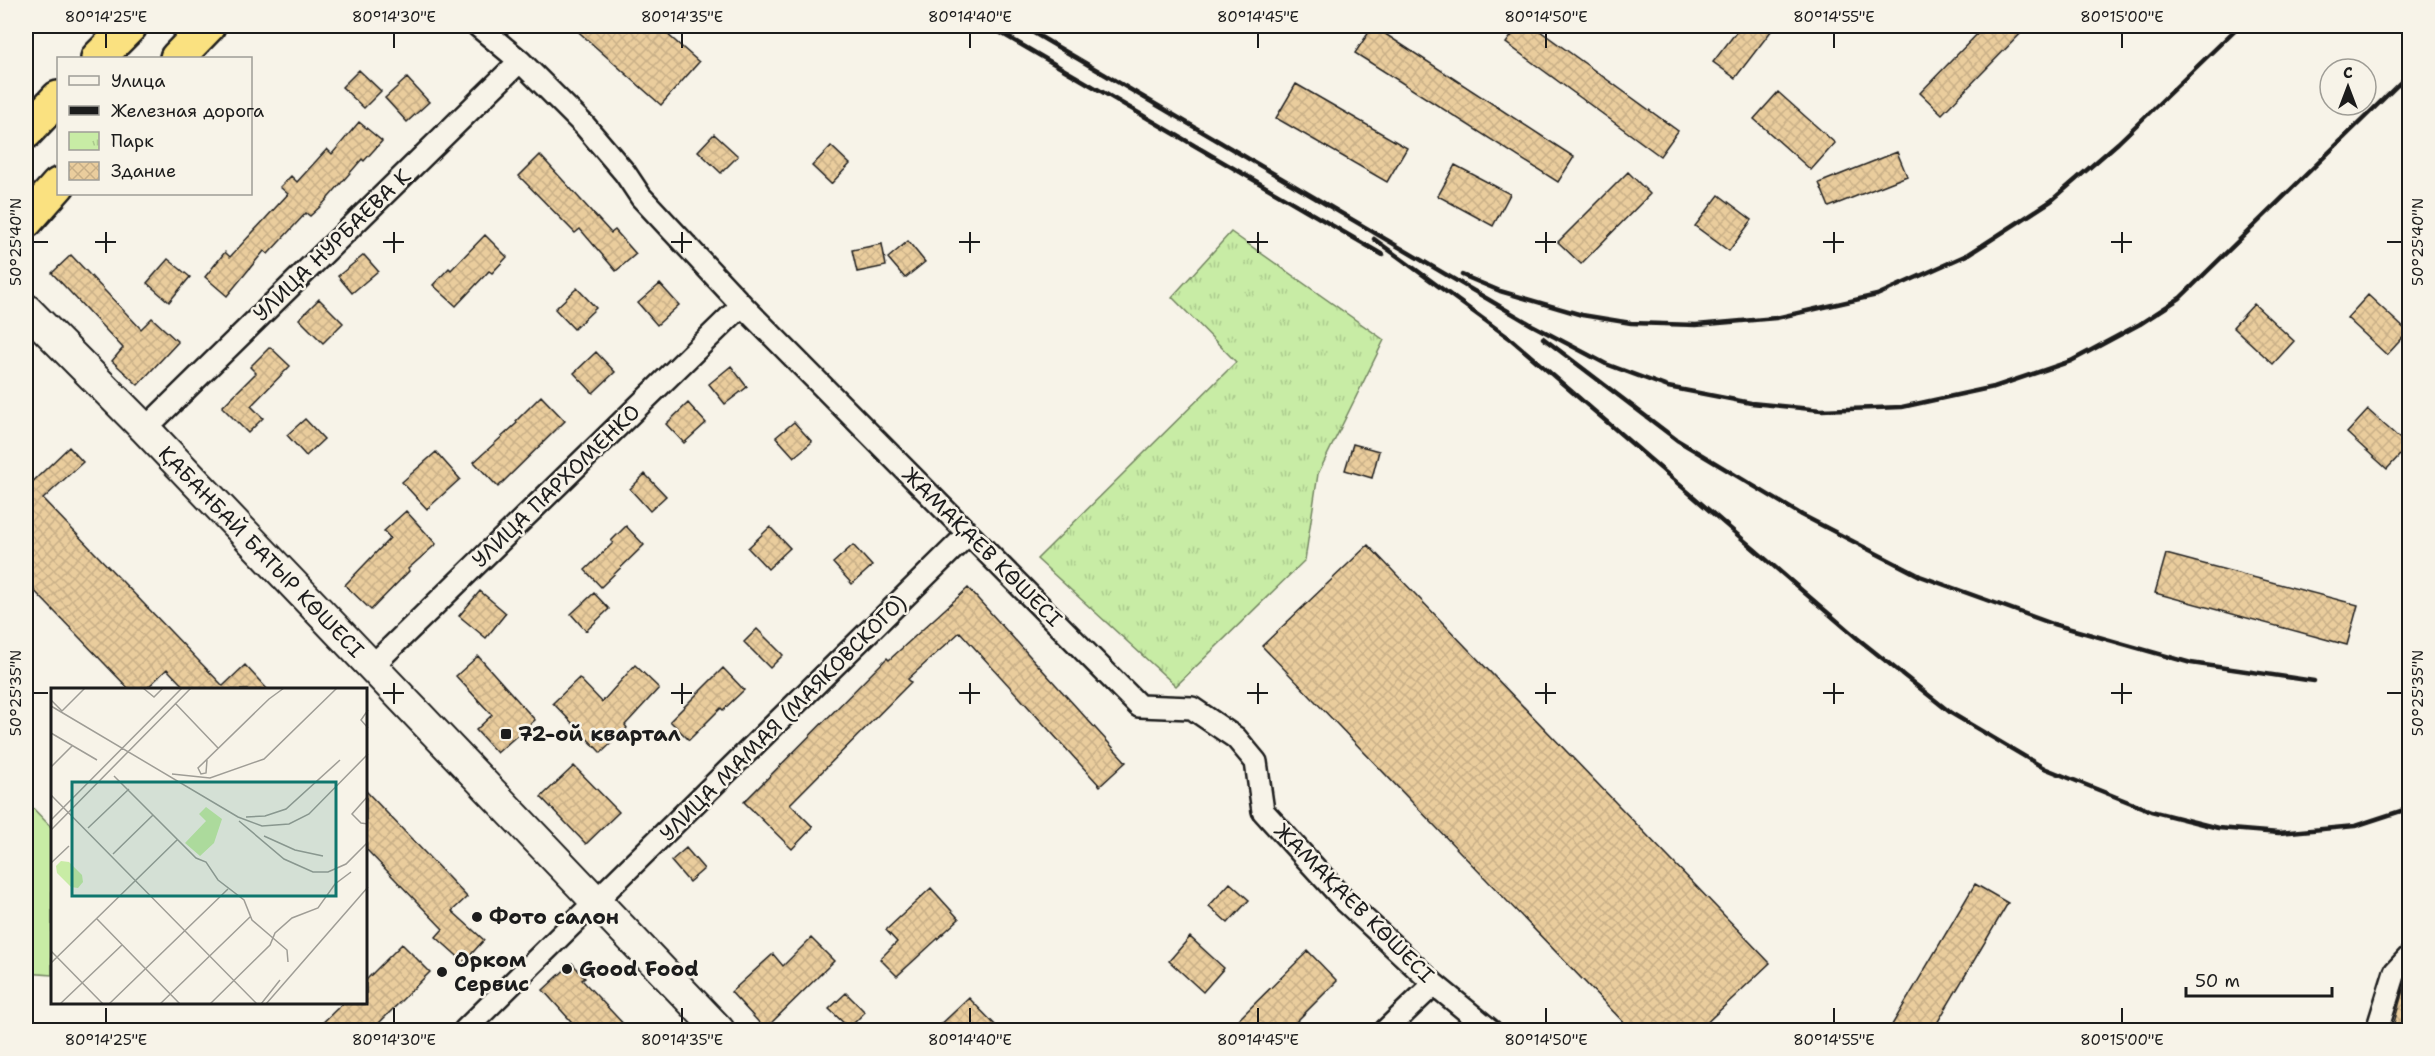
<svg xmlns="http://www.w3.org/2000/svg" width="2435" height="1056" font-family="'Shantell Sans',sans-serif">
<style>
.grass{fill:#c8eca5;stroke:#728460;stroke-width:1.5}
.park{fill:url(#park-tufts);stroke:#728460;stroke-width:1.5}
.building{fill:url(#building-cross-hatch);stroke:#1c1c1c;stroke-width:1.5}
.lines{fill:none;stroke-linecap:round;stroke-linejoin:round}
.minor-casing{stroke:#1c1c1c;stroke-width:26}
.secondary-casing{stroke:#1c1c1c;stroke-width:34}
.trunk-casing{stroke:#1c1c1c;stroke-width:38}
.minor{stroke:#f7f3e8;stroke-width:21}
.secondary{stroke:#f7f3e8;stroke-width:30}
.trunk{stroke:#fae180;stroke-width:33}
.rail{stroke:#1c1c1c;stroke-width:4.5}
.ticks{fill:none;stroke:#1c1c1c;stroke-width:2}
.poi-dot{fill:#1c1c1c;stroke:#f7f3e8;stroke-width:2}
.labels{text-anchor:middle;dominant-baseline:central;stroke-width:5;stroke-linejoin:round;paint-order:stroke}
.street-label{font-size:21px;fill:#1c1c1c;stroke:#f7f3e8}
.poi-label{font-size:21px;font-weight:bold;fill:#1c1c1c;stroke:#f7f3e8;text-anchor:start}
.inset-road{fill:none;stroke:#9f9d96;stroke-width:1.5}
.view{fill:#0f766e;fill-opacity:0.15;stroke:#0f766e;stroke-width:3}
.inset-edge{fill:none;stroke:#1c1c1c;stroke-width:3}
.neatline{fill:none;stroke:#1c1c1c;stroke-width:2}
.ticks-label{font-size:15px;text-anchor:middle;fill:#1c1c1c}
</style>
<defs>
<pattern id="park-tufts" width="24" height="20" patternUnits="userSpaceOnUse" patternTransform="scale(1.5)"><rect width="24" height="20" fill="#c8eca5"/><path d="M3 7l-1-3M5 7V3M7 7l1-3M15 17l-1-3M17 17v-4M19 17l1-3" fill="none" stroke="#abca8d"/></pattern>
<pattern id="building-cross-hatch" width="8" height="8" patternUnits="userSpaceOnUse" patternTransform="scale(1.5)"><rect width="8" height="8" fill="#eacd9d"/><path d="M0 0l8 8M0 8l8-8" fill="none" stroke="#c8af87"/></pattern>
</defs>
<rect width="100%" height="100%" fill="#f7f3e8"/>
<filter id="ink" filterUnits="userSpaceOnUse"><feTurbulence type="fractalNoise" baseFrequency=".0167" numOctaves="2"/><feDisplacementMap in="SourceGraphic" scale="12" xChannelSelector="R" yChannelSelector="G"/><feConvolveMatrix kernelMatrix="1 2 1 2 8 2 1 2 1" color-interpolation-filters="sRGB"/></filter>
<g filter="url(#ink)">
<path class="grass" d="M26,801L52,828V975L26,973Z"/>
<path class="park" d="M1231,232L1384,340L1318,474L1305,560L1176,686L1037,559L1236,362L1172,297Z"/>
<path class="building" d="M572,26H658L699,62L661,105Z
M1373,26L1574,157L1558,182L1355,53Z
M1519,26H1533L1678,131L1660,156L1506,43Z
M1741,26H1775L1735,78L1713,62Z
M1985,26H2028L1942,114L1920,93Z
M359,70L381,91L364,108L342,87Z
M407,78L429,102L407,122L385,98Z
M1296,84L1407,148L1387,182L1276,118Z
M1778,92L1835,143L1811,170L1754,119Z
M359,122L382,141L364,161L362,159L322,205L310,216L306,213L268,254L264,251L227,296L205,277L225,252L230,257L288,194L280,187L291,176L297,182L327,149L332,154Z
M714,134L738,156L721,173L698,151Z
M831,146L850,164L831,184L812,166Z
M1897,152L1907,176L1829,207L1819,183Z
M540,155L611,233L615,230L636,254L616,271L580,229L575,233L519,176Z
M1455,165L1510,194L1493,226L1438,196Z
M1628,172L1650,194L1581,264L1558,242Z
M1719,195L1752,220L1729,251L1695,226Z
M485,235L507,257L492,273L489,271L456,306L433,285L449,268L451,270Z
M908,241L925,262L905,278L888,258Z
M882,244L886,266L857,272L852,250Z
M71,255L141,329L152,318L178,342L138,385L112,361L123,348L52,273Z
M364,255L378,271L352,293L338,276Z
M168,259L190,277L169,302L147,283Z
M660,284L679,305L657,325L638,303Z
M577,288L596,308L574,329L555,309Z
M2368,295L2408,332L2387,355L2347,318Z
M319,299L343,323L323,343L299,319Z
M2254,304L2294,341L2273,364L2233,327Z
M270,347L290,366L251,406L263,418L248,433L222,407L256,373L250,367Z
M596,352L615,372L593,393L574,373Z
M731,366L747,387L725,404L709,384Z
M541,396L565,421L498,487L474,462L517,423L516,421Z
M688,403L706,423L684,443L666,424Z
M2368,410L2408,446L2387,469L2347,433Z
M305,419L324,439L306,456L287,435Z
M794,422L812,442L794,457L776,437Z
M1353,444L1379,451L1372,478L1345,470Z
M69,447L83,462L43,499L223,686L245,665L268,690H187L167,669L145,690H130L26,582V488Z
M436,452L460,479L427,509L402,482Z
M645,474L666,496L650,511L630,489Z
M406,511L436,544L408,569L409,571L371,610L345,585L390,538L384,531Z
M626,526L644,545L601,587L585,570L613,543L611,541Z
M770,527L790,548L768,569L748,548Z
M853,545L872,566L852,584L833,563Z
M1368,545L1770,963L1699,1030H1631L1262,646Z
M2166,554L2358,605L2347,645L2155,593Z
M968,588L1126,762L1100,786L960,632L908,679L911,682L790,804L813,827L792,849L744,802L887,658L889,660Z
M480,591L506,613L486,638L459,616Z
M594,593L609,609L586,631L571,614Z
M757,629L783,655L770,668L744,642Z
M478,656L535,720L497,753L476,730L492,715L456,676Z
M635,665L659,688L625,725L627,728L601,753L553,703L579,678L602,702Z
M723,668L744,690L723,710L721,708L689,740L670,721Z
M574,766L619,812L586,844L541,797Z
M366,791L467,897L452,911L484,940L464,962L436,937L443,929L366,849Z
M686,848L704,869L689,882L671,861Z
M1230,883L1249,900L1228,923L1209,906Z
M1975,884L2008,903L1933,1030H1889Z
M931,888L959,919L897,976L880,959L897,942L886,930Z
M1190,937L1224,968L1203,992L1169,961Z
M811,938L834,961L765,1029L731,992L773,954L783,966Z
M402,944L430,972L372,1030H315L342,1004H366V980Z
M1308,951L1337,981L1288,1030H1228Z
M572,963L585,978L582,980L629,1030H579L543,990Z
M2406,979H2409V1030H2392Z
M846,993L865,1012L849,1028L829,1009Z
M969,998L1000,1030H935Z"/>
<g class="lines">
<defs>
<path id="minor" d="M478,26L520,61L585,126L625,173L641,197L742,305L1139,706L1192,708L1236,738L1256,762L1263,811L1344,900L1434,984L1490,1030
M145,429L520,61
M371,667L742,305
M465,1030L968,534
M1386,1030L1434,984
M2377,1030L2395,972L2410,956"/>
<path id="secondary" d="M26,309L145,429L719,1030"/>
<path id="trunk" d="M98,58L130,26
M177,58L208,26
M26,132L58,98
M26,221L58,185"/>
</defs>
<use href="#minor" class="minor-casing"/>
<use href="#secondary" class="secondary-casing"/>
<use href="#trunk" class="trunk-casing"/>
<use href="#minor" class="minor"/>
<use href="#secondary" class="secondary"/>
<use href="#trunk" class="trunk"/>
<path class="rail" d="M989,26L1383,255
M1022,26L1532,325L1606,364L1668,387L1751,403L1821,410L1902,407L1994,387L2071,361L2140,324L2180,298L2410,73
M1374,239L1512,340L1857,638L1951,713L2044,768L2151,811L2218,828L2279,833L2355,826L2410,808
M1462,275L1500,291L1582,315L1631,323L1696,325L1776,318L1877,295L1969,254L2051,201L2118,143L2239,26
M1543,338L1677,440L1802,515L1920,576L2053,624L2191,663L2314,681"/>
</g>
</g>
<path class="ticks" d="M106,33V48M394,33V48M682,33V48M970,33V48M1258,33V48M1546,33V48M1834,33V48M2122,33V48M106,232V253M394,232V253M682,232V253M970,232V253M1258,232V253M1546,232V253M1834,232V253M2122,232V253M33,242H48M95,242H116M383,242H404M671,242H692M959,242H980M1247,242H1268M1535,242H1556M1823,242H1844M2111,242H2132M2387,242H2402M394,683V704M682,683V704M970,683V704M1258,683V704M1546,683V704M1834,683V704M2122,683V704M33,693H48M383,693H404M671,693H692M959,693H980M1247,693H1268M1535,693H1556M1823,693H1844M2111,693H2132M2387,693H2402M106,1008V1023M394,1008V1023M682,1008V1023M970,1008V1023M1258,1008V1023M1546,1008V1023M1834,1008V1023M2122,1008V1023"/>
<g class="poi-dot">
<rect x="500" y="728" width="12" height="12" rx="3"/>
<circle cx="477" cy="917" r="6"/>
<circle cx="567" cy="969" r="6"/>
<circle cx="442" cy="972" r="6"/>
</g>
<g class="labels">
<g class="street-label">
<text transform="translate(332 245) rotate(-44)">УЛИЦА НУРБАЕВА К</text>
<text transform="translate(556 486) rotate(-44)">УЛИЦА ПАРХОМЕНКО</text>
<text transform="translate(982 547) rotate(45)">ЖАМАҚАЕВ КӨШЕСІ</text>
<text transform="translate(261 552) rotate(46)">ҚАБАНБАЙ БАТЫР КӨШЕСІ</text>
<text transform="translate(783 718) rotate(-45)">УЛИЦА МАМАЯ (МАЯКОВСКОГО)</text>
<text transform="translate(1354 903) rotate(45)">ЖАМАҚАЕВ КӨШЕСІ</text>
</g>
<g class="poi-label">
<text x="518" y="734">72-ой квартал</text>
<text x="489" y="917">Фото салон</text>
<text x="454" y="960">Орком<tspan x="454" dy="24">Сервис</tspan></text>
<text x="579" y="969">Good Food</text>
</g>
</g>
<g transform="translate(51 688)">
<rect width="316" height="316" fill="#f7f3e8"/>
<path d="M10,173L18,174L31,187L32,194L27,200L20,199L6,185L5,178Z" fill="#c8eca5"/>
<path d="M155,119L171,131L163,155L149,168L134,155L155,133L148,126Z" fill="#c8eca5"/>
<path class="inset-road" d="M92,0L103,9L112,0M0,12L11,23L34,0M124,15L167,60M0,18L187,129L211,138L238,136L258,126L317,66M317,22L310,32L317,40M0,45L46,72M156,72L155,85L150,86L147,80L218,11L233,0M0,79L21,58M121,86L159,90L213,71L286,0M63,88L145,170L155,174L167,192L193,212L201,232L236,262L237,274M0,107L206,316M317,108L301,126L310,135L317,136M195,129L214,128L235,121L289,72M0,132L131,0M188,133L233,171L262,184H277L295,176L317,154M37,140L78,101M0,142L140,0M213,148L244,162L272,168M62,166L102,127M0,175L18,158M46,231L129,316M0,263L52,316M0,275L126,152M9,316L71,257M58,316L177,201M109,316L200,228M159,316L219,257L224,245L241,230L267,220L284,196L300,184M210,316L229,292M215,316L317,199"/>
<path class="view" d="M21,94H285V208H21Z"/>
<rect width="316" height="316" class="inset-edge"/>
</g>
<rect width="2435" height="1056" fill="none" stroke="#f7f3e8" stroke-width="66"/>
<rect x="57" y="57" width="195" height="138" fill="#f7f3e8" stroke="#9f9d96" stroke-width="1.5"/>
<rect x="69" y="76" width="30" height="9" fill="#f7f3e8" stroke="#9f9d96" stroke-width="1.5"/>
<text x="111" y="87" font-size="18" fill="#1c1c1c">Улица</text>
<rect x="69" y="106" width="30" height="9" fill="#1c1c1c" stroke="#9f9d96" stroke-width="1.5"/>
<text x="111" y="117" font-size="18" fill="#1c1c1c">Железная дорога</text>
<rect x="69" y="132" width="30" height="18" fill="url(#park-tufts)" stroke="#9f9d96" stroke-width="1.5"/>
<text x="111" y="147" font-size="18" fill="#1c1c1c">Парк</text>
<rect x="69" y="162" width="30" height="18" fill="url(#building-cross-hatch)" stroke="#9f9d96" stroke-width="1.5"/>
<text x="111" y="177" font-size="18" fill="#1c1c1c">Здание</text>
<g transform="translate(2348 87)"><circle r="28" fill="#f7f3e8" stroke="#9f9d96" stroke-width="1.5"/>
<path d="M0-4.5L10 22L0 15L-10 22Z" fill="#1c1c1c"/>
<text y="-9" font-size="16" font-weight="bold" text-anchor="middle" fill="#1c1c1c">С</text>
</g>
<path d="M2186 987v9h146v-9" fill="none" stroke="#1c1c1c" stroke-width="3"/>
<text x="2195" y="987" font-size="18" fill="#1c1c1c" stroke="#f7f3e8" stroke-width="4.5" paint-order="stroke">50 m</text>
<rect x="33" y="33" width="2369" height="990" class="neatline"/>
<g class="ticks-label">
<text x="106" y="22">80°14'25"E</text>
<text x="394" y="22">80°14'30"E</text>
<text x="682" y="22">80°14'35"E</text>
<text x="970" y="22">80°14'40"E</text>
<text x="1258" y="22">80°14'45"E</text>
<text x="1546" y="22">80°14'50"E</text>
<text x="1834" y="22">80°14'55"E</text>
<text x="2122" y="22">80°15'00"E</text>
<text transform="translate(16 242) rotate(-90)" y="5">50°25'40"N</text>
<text transform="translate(2418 242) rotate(-90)" y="5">50°25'40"N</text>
<text transform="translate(16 693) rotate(-90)" y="5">50°25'35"N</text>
<text transform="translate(2418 693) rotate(-90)" y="5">50°25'35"N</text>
<text x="106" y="1045">80°14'25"E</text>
<text x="394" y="1045">80°14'30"E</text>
<text x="682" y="1045">80°14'35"E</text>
<text x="970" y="1045">80°14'40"E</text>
<text x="1258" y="1045">80°14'45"E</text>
<text x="1546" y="1045">80°14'50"E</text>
<text x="1834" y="1045">80°14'55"E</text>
<text x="2122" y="1045">80°15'00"E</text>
</g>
</svg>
